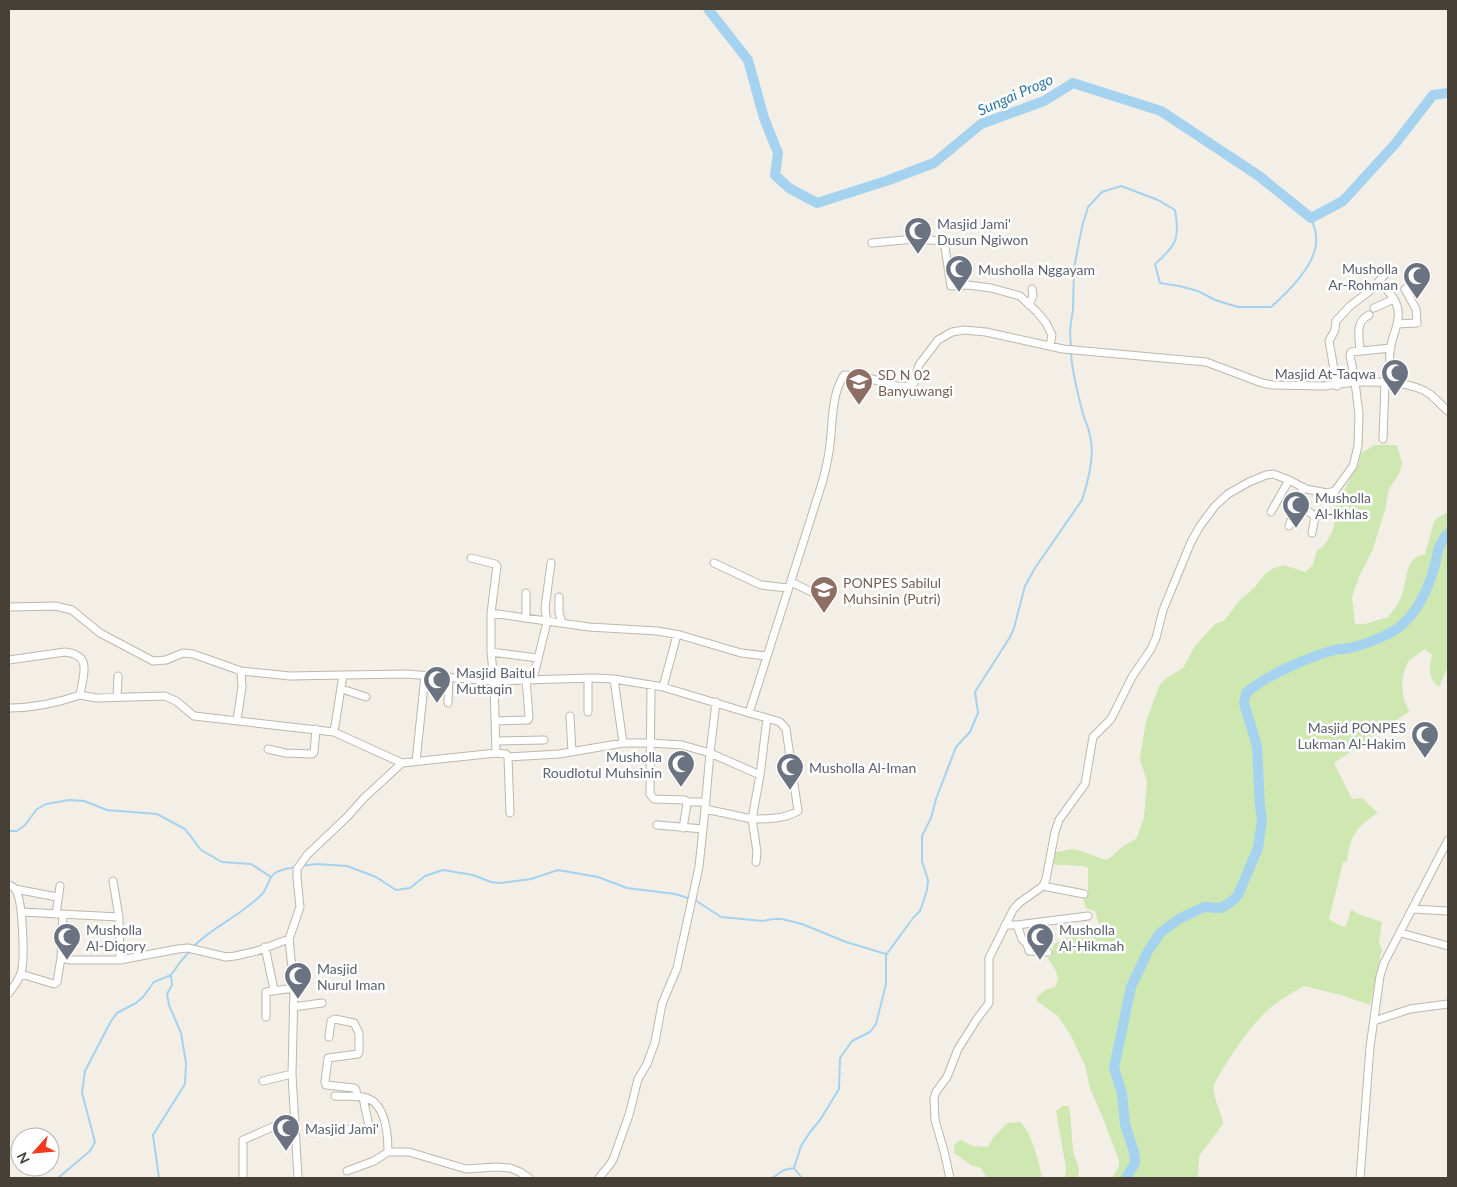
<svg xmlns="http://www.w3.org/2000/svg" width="1457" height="1187" font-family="Lato,sans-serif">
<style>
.green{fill:#cfe7b1}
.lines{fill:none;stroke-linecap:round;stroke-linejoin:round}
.stream{stroke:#a5d2ef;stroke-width:2}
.river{stroke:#a5d2ef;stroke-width:10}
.minor-casing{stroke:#beb7aa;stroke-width:9}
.minor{stroke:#fff;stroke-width:7}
.labels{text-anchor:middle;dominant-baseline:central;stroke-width:5;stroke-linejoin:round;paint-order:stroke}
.worship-label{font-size:14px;fill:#5b616d;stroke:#fff;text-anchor:start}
.education-label{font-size:14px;fill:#785e54;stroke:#fff;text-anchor:start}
.water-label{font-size:15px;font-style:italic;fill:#3078a8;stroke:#fff}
</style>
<rect width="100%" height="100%" fill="#f3efe7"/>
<path class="green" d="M1374,445H1397L1402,463L1400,472L1389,489L1385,510L1373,549L1359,577L1352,597L1355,624H1365L1388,617C1393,611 1398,604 1401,597C1408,581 1403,558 1425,554L1434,522L1437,518L1448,512V666L1439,687C1428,680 1429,667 1432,655L1425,649C1420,653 1413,657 1409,661C1400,674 1400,699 1410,711L1334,763L1352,799L1362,798L1378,813C1356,827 1350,836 1347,862H1343L1329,919L1337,924L1346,927L1351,909L1358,914L1382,922L1379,943L1382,949L1370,1005L1341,995L1304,986C1292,993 1279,1000 1269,1009C1246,1030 1230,1057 1214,1084C1212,1099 1221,1109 1223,1124L1199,1156L1198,1178H1112L1119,1166V1161L1101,1113L1090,1089L1085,1065L1071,1036L1058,1016L1037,1001V997L1045,990L1055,987L1058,979L1056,971L1047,957L1051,956L1054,944L1078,932L1100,927L1095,911L1086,908L1083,899L1088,893V868L1084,866L1044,864L1047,854L1072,849L1081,851L1106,860L1110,858L1122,847L1137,838L1144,818L1147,780L1140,761L1141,751L1146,722L1159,686L1165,679L1183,668L1195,646L1215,624L1225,620L1239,601L1254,588L1266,573L1274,568L1284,565L1305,572L1313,565L1317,550C1328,546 1336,526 1335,515C1335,510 1333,504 1332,499L1343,492L1359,463L1360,454Z
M1062,1106H1068L1070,1110L1073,1151L1079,1169L1078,1178H1065L1066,1168L1056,1111Z
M1020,1122C1031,1131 1040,1164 1042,1178H987L981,1168L971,1165L954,1153V1146L957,1142L961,1140L973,1146L988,1147L993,1138L1007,1123Z"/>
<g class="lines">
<path class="stream" d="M1071,348L1070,330L1073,309L1074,268L1082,227L1088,207L1102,192L1121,186L1158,200L1175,210C1180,238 1177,245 1155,264L1160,283L1179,286L1198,291L1215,300L1238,307H1271C1288,292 1319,262 1316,237C1316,230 1313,224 1311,218
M9,831H17L25,825L37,809L46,804L69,800L84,801L107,810L157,814L185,829L201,850L222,862L251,864L271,877
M301,866L316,864L347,866L376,877L396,890L410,888L425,876L443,870L473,875L491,882L501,883L531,879L558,870L598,877L627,888L675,894L691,899
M695,900L721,917L763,921L773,919H782L802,924L846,942L886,954
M193,947C213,926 243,915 263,893C268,887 268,878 275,873C281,869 289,868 297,867
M58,1178L90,1151L95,1142L82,1093L85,1071L111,1021L117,1013L136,1003L143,997L154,982L171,975
M159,1178L153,1135L185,1084L186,1063L181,1033L169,1005L167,994L172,985L171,975L181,961L190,951
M772,1178L784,1170L794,1168
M802,1178L794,1168L801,1146L810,1132L820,1120L839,1089L840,1058L852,1041L870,1032L876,1024L886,984V955L913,918L920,911L927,890L928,880L922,861V836L931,818L936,799L956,747L970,732L978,713L975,692L1010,637L1014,628L1025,586L1035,568L1082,500C1088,482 1095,454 1090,436C1089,428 1085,421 1083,414C1078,394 1072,373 1071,353"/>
<path class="river" d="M708,9L748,60L764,118L778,153L775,175L789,188L817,203L886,181L934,163L981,124L1044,101L1073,83L1161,111L1259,176L1311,218L1343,201L1395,144L1433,95L1448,93
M1126,1178L1135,1163L1134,1152L1125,1124L1122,1093L1114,1068L1131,987L1148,951L1160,933L1179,919L1204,907L1221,908L1231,902L1238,895L1258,848L1262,819L1260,807L1257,746L1244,703L1246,693C1265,676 1310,656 1335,650C1342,649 1348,649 1354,647C1368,643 1393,634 1403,624C1419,609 1428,589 1434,568C1439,550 1436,549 1448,533"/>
<defs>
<path id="minor" d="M872,243L914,239L944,241L951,286L968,285L991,288L1020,296L1037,312L1046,323L1052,335L1050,346
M1379,281C1385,288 1393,295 1396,303C1403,318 1392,335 1390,350C1389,361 1390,371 1391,382
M1029,305L1033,296L1032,289
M1374,308L1394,299
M1397,324L1417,323L1416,309L1405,289L1423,278
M1391,348L1351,352L1350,355L1355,382C1378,382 1411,380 1431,395C1437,400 1442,406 1448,411
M1360,350C1359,336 1355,322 1369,315
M1337,386L1329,341L1335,330L1336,321L1350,306L1371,290L1387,272V268
M1383,439L1385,382
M1297,504L1315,516L1312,533
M1271,512L1289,480
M1289,526L1303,487
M471,558L495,564L497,566L491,613
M714,563L761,585L788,588
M791,582L822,597
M559,597V613L562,623
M9,607L55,606L72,610L100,633L153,661L166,660L183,653L193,654L241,671L290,676L343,675
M526,618V593
M491,652L538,658
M9,660L65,652C93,655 83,675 80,695L96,698L165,696L176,701L194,716L334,732L343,675L407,674L494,681L593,678L614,679L663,687L749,713L823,480C826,468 829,456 830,444C833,420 831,396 844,375C852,376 860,376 868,378C882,381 902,392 914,383L919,365L938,340L952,332L964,330L986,332L1063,349L1206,362L1262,383L1273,385L1324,386L1355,382L1359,414L1358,446L1353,466L1335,491L1327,493L1306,489L1289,480L1273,474L1266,475L1249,482L1228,494L1215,506L1200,526L1191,542L1163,610L1156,638L1151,649L1132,677L1111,719L1093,737L1085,784L1059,820L1055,832L1046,879L1043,886L1019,903L1013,910L989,958V1003L977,1019L958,1049L947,1077L936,1092L934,1098L935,1120L944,1151L950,1178
M533,679L547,622L545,608L551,563
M614,679L623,743
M651,685L650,794L654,799L685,800L687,804L683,828
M663,687L677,635
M342,689L366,697
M117,697L118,676
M448,703L449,677
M9,708C34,708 57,703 80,695
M588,712V678
M570,716L572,752
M237,720L242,687L241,671
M495,721L528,720L529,717L526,679
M334,732L402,763L496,753L494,681L491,652V613L589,627L657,631L680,635L741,653L767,656
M496,741L544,740
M268,749L285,753L312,754L314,752L316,729
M496,753L506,754L508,757L510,813
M508,757L559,754L623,743H650L682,745L710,753L716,702
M416,761L425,676
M687,802H706
M705,809L710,753L760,775
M657,825L703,829
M756,862L757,852L752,819C767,819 785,819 798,811L786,729L780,722L767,718
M113,881L119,917
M9,885C11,886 14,887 15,889C23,898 25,961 21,973C19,980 13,987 9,993
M1043,886L1084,894
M15,889L57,897
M1413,909L1448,911
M21,912L119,917L120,960H71L61,958L63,915
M56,914L60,886
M1005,925H1017L1088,916
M1017,925L1022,939L1027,944L1029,951L1048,952
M1401,933L1448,946
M289,939L300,907L297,878V869L307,855L347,817L364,798L402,763
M265,947L274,990
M120,960L178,949L188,948L226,957L235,956L257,951L289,939L294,988L292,1074L298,1178
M21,974L54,984L57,982L61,958
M293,1007L322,1003
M266,1017V992L294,988
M1374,1021L1410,1009L1448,1004
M329,1037L331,1021L335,1019L354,1023L359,1033V1052L358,1054L328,1058L325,1082L326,1085L354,1088L356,1090L357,1097
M263,1081L292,1074
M335,1096C345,1097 358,1095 367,1098C386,1105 388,1135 388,1152
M346,1129L364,1131L368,1130L369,1126L363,1098
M347,1171L374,1161L388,1152H409L466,1169L496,1167L510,1168L520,1172L529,1178
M243,1178V1140L295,1117
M599,1178C604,1170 611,1166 614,1157L629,1115L638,1079L647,1064L655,1042L662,1004L677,968L699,867L705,809L752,819L760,775L767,718L749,713
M1360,1178L1370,1047L1380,976L1384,963L1448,840"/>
</defs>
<use href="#minor" class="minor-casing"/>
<use href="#minor" class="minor"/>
</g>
<defs>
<symbol id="mosque-pin" viewBox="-11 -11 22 30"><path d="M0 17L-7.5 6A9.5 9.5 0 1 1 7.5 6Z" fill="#6b7280" stroke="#fff"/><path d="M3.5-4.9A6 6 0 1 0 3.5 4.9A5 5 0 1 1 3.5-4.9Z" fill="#fff"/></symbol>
<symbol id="school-pin" viewBox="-11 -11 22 30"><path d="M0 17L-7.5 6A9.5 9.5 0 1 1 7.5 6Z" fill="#8d6e63" stroke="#fff"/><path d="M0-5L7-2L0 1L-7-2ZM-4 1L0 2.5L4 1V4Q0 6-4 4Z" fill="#fff"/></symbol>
</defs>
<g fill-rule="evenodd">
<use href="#mosque-pin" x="902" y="215" width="32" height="43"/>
<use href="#mosque-pin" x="943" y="253" width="32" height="43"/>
<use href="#mosque-pin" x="1401" y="260" width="32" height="43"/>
<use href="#mosque-pin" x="1379" y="357" width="32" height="43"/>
<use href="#school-pin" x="843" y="366" width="32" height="43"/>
<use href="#mosque-pin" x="1280" y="489" width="32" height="43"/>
<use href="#school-pin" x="808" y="574" width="32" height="43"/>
<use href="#mosque-pin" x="421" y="664" width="32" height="43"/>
<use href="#mosque-pin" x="1409" y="719" width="32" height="43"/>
<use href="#mosque-pin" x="665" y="748" width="32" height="43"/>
<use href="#mosque-pin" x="774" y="751" width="32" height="43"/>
<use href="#mosque-pin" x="51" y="921" width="32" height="43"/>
<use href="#mosque-pin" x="1024" y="921" width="32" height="43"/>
<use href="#mosque-pin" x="282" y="960" width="32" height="43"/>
<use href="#mosque-pin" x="270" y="1112" width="32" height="43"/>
</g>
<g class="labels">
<g class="worship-label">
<text x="937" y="223">Masjid Jami'<tspan x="937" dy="16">Dusun Ngiwon</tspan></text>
<text x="1398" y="268" text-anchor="end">Musholla<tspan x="1398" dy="16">Ar-Rohman</tspan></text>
<text x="978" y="269">Musholla Nggayam</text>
<text x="1376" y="373" text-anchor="end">Masjid At-Taqwa</text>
<text x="1315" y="497">Musholla<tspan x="1315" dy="16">Al-Ikhlas</tspan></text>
<text x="456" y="672">Masjid Baitul<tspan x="456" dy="16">Muttaqin</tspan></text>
<text x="1406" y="727" text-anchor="end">Masjid PONPES<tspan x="1406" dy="16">Lukman Al-Hakim</tspan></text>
<text x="662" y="756" text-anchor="end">Musholla<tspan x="662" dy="16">Roudlotul Muhsinin</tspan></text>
<text x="809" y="767">Musholla Al-Iman</text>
<text x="86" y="929">Musholla<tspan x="86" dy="16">Al-Diqory</tspan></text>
<text x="1059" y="929">Musholla<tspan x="1059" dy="16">Al-Hikmah</tspan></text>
<text x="317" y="968">Masjid<tspan x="317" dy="16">Nurul Iman</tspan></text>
<text x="305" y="1128">Masjid Jami'</text>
</g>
<g class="education-label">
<text x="878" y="374">SD N 02<tspan x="878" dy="16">Banyuwangi</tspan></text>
<text x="843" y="582">PONPES Sabilul<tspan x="843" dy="16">Muhsinin (Putri)</tspan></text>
</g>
<g class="water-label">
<text transform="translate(1015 94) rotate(-24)">Sungai Progo</text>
</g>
</g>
<rect width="1457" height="1187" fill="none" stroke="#464036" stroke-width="20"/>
<g transform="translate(35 1152) rotate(243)"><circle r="24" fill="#ffffff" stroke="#b5b3af"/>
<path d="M0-4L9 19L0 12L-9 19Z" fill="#f5391d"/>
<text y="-8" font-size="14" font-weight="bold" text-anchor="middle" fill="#464036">N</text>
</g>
</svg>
